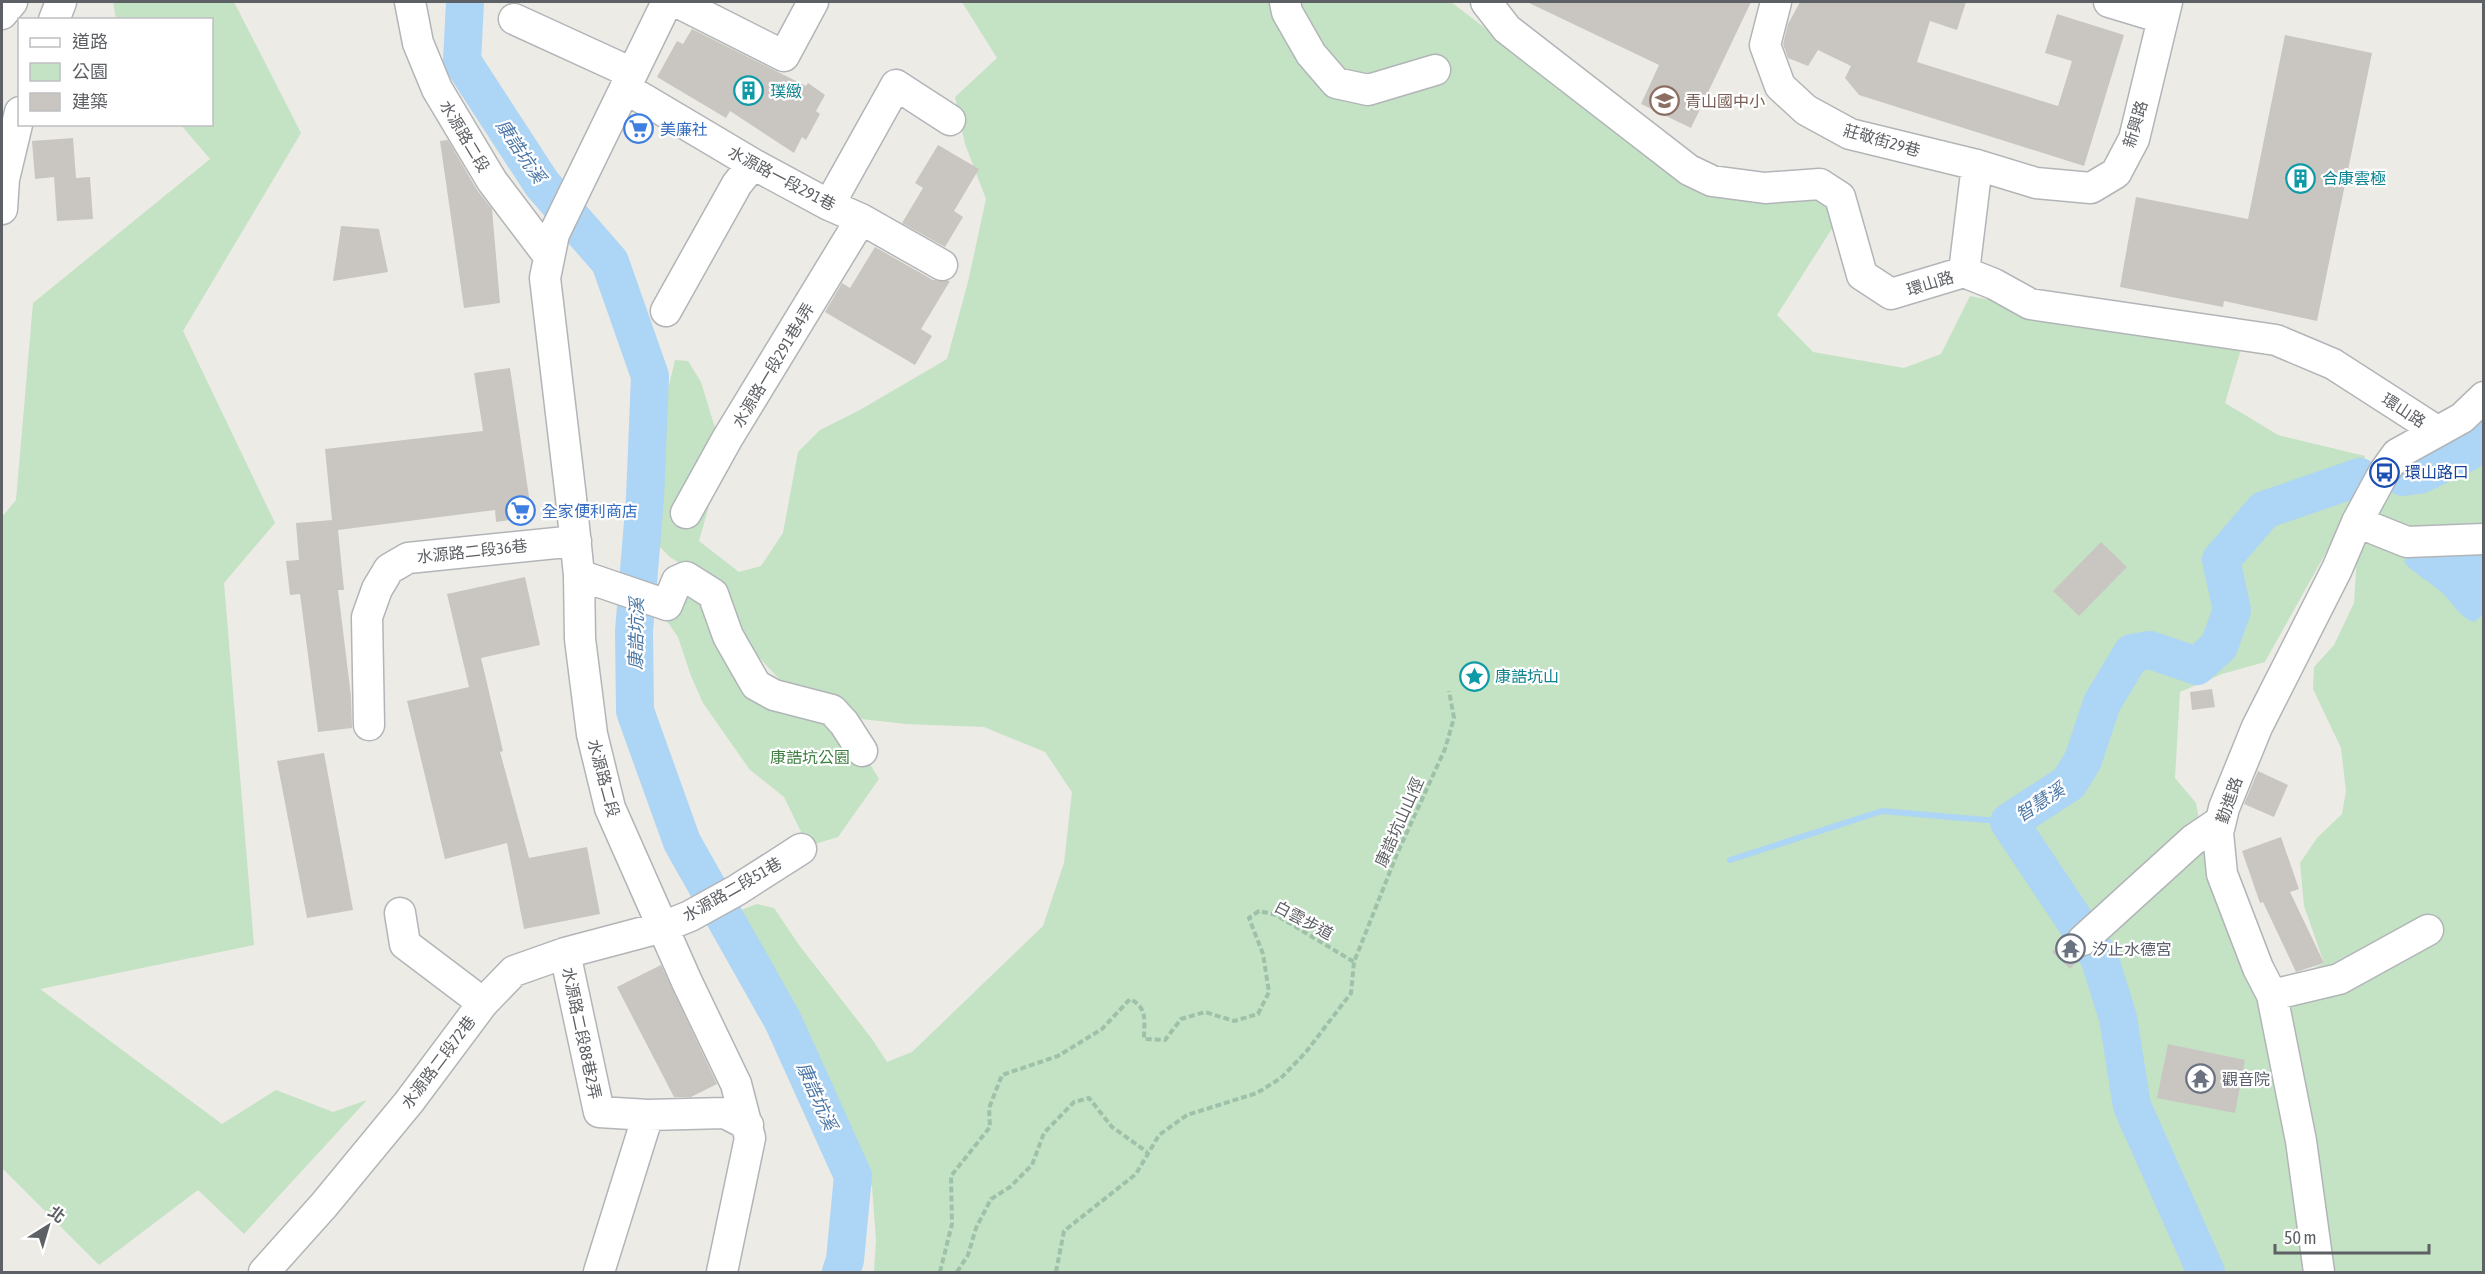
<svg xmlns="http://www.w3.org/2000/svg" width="2485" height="1274" font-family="'Asap Condensed','Noto Sans TC',sans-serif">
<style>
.green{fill:#c4e2c4}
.water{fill:#add5f5}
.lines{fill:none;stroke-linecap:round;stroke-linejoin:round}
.stream{stroke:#add5f5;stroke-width:6}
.river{stroke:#add5f5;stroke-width:38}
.building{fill:#c9c6c2}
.minor-casing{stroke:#b2b5b8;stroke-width:33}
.path{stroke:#9ec2a9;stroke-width:4;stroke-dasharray:6 3;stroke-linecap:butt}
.minor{stroke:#fff;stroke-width:30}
.labels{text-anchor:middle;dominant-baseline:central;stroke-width:4.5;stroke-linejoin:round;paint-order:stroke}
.culture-label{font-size:16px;fill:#0d838f;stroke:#fff;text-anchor:start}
.education-label{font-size:16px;fill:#785e54;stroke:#fff;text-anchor:start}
.street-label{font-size:16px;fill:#5d6064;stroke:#fff}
.shop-label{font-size:16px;fill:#366cbe;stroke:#fff;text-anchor:start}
.transit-label{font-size:16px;fill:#164399;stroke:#fff;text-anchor:start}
.park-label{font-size:16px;fill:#3f8042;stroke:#fff}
.worship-label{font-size:16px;fill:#5b616d;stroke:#fff;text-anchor:start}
.water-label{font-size:18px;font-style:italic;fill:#4c77a6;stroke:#fff}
</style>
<rect width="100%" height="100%" fill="#edebe5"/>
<path class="green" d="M113,2H234L301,133L183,331L275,523L224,583L254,945L40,989L222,1124L276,1090L333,1112L367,1100L244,1234L198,1190L99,1265L2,1168V517L16,500L33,303L210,159L181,125L212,124V20L116,19Z
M962,2H1451L1697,191L1775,201L1823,199L1835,224L1777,315L1813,352L1904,368L1941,354L1970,296L2241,349L2225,403L2278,435L2365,456L2355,500L2265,662L2222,674L2180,692L2175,778L2196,803L2208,869L2257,990L2285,976H2298L2324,963L2304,906L2300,863L2317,838L2342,814L2346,791L2341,748L2313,689L2314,667L2334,645L2354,603L2357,556L2382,500L2428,458L2470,437L2483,423V1272H874L876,1240L872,1187L846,1131L827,1081L747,932L741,910L757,904L774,908L799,945L872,1039L887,1062L912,1052L1043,926L1064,863L1072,792L1045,752L984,727L905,724L862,719L834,698L784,684L751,649L711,583L670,557L659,546L664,406L675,360L688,361L701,382L715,428L709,506L699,541L739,572L761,566L783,533L798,452L820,430L858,411L947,359L968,282L986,199L965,144L955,97L997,58Z
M688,585L761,694L832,710L862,751L879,779L838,837L808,846L784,797L750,770L703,703L691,676L678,637L662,614Z"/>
<path class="water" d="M2483,548V615L2474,622C2459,617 2453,602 2442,593C2430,581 2415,575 2404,562L2409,555Z"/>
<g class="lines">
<path class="stream" d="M1730,860L1882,811L2009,822"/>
<path class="river" d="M465,2L462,61L542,184L610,262L650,376L645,498L634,631L635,711L682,842L783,1021L853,1176L845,1260L841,1272
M2403,477L2419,475L2468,452L2484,425
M2206,1272L2132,1106L2118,1018L2099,957L2009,822L2069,783L2083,760L2102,703L2132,653L2150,650L2197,666L2219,646L2232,610L2221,560L2264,510L2360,477"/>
</g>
<path class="building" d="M1527,2H1751L1691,128L1641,104L1659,65Z
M1800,2H1966L1957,30L1930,21L1917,62L2058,106L2072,61L2045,53L2057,14L2124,35L2084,166L1859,95L1845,78L1851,66L1818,50L1808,66L1788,58L1783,44L1788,24Z
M692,29L806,86L808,83L825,95L816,111L820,114L806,140L802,137L794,153L730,111L726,118L657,77L677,41L683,44Z
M2285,35L2372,53L2317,321L2224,301L2223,307L2120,287L2136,197L2248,219Z
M73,138L76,178L90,177L93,219L57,221L54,177L35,179L32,141Z
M448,140L477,190L492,209L500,303L464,308L440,141Z
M938,145L979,169L954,211L963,217L945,247L902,223L923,188L915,183Z
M341,226L379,229L388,272L333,281Z
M875,247L933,280L950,281L921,329L932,336L915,365L825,312L842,283L850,288Z
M510,368L532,517L496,522L495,510L338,530L344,590H338L351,696L352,728L318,732L300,594L290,595L286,561L299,560L296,523L332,520L325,449L483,431L474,373Z
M2101,542L2127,567L2079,616L2053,591Z
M525,577L540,645L481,658L503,751L500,752L529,858L587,847L600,914L524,929L507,843L445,859L407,701L469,687L447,594Z
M2212,689L2215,707L2192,710L2190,692Z
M324,753L353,910L307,918L277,761Z
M2258,771L2288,785L2274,817L2244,804Z
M2281,837L2299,889L2290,892L2324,963L2296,972L2263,902L2260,903L2242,851Z
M2066,936V944L2070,951L2081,957L2070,969L2052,952Z
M661,965L717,1084L691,1097H674L617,987Z
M2168,1044L2245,1060L2235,1113L2157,1098Z"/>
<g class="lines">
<defs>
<path id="minor" d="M410,2L418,43L437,89L492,181L548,255
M667,2L554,234L545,278L571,498L579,575L580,639L592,734L610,808L687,982L736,1084L750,1138L722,1272
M677,2L784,56L813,2
M1285,2L1287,12L1311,54L1336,83L1368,90L1435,70
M1486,2L1507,29L1689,170L1712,181L1765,188L1820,184L1840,197L1862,275L1891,294L1964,272L1994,284L2030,304L2276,340L2333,364L2437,431
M1776,2L1765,45L1780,86L1806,110L1850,134L1977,165L2036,183L2091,188L2116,173L2134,139L2167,2
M2109,2L2162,18
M2,14L12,2
M514,19L632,73
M54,20L61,2
M625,88L753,164L829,205L861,219L942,265
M829,205L896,85L950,120
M2,209L4,179L20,112
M1964,272L1977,165
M666,311L737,184L753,164
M686,513L727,439L861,219
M2357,522L2407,542L2484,539
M579,575L667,605L677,581L686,577L713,594L728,636L756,685L774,695L832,710L844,723L862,751
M369,725L367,617L377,589L389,569L408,558L576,541
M400,913L405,944L483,1003
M2083,940L2193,840L2221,821
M565,953L599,1112L648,1115L725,1113L748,1125
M2272,995L2339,979L2428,930
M264,1272L324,1205L409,1102L483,1003L514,971L565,953L663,927L690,916L737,890L801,849
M599,1272L648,1115
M2319,1272L2301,1141L2272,995L2258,968L2222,874L2218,833L2224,808L2257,727L2337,569L2357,522L2384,472L2397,454L2462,418L2484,397"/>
</defs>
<use href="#minor" class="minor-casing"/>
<path class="path" d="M940,1272L952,1224L951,1176L990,1127L989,1108L1002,1075L1058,1056L1102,1029L1130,999C1148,1008 1144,1020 1144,1039L1165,1040L1181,1019L1205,1012L1234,1021L1258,1014L1269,992L1263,954L1249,918L1259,911L1276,915L1354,962
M957,1272L968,1255L976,1228L991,1199L1010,1187L1032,1165L1044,1133L1074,1102L1089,1098L1112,1127L1147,1152
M1056,1272L1064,1231L1136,1174L1159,1135L1187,1115L1257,1093L1281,1078L1306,1052L1351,993L1354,962L1397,854L1445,749L1454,718L1449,691"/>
<use href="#minor" class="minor"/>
</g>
<defs>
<symbol id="building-ring" viewBox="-11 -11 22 22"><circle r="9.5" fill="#fff" stroke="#0f9aa8" stroke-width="1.5"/><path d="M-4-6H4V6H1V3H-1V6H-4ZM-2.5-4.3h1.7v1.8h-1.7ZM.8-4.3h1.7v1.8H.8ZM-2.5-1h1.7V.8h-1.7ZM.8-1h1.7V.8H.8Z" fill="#0f9aa8"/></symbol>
<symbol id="school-ring" viewBox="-11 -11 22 22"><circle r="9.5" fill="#fff" stroke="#8d6e63" stroke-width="1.5"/><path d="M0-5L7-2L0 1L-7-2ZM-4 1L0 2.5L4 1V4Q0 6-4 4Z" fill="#8d6e63"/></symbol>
<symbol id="supermarket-ring" viewBox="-11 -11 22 22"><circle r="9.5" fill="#fff" stroke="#3f7fe0" stroke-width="1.5"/><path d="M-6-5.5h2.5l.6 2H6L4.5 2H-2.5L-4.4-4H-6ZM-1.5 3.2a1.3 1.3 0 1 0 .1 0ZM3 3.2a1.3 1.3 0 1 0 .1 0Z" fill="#3f7fe0"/></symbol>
<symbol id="bus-ring" viewBox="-11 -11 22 22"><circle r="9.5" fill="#fff" stroke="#1a4fb4" stroke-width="1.5"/><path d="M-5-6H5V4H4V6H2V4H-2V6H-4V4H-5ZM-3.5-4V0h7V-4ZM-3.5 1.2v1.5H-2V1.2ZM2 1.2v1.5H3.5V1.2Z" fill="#1a4fb4"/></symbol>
<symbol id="sight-ring" viewBox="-11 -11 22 22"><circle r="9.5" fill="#fff" stroke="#0f9aa8" stroke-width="1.5"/><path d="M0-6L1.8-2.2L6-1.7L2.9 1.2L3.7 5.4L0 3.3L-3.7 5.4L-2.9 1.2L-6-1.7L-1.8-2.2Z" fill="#0f9aa8"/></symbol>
<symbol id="temple-ring" viewBox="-11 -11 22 22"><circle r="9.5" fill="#fff" stroke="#6b7280" stroke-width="1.5"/><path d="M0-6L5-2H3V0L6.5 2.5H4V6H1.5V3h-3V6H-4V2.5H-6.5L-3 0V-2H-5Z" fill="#6b7280"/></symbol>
</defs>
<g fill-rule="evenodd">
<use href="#building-ring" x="732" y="74" width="33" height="33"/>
<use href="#school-ring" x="1648" y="84" width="33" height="33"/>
<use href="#supermarket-ring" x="622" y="112" width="33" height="33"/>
<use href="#building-ring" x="2284" y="162" width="33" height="33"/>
<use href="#bus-ring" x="2368" y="456" width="33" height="33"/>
<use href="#supermarket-ring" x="504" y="494" width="33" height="33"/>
<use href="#sight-ring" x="1458" y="660" width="33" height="33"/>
<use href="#temple-ring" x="2054" y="932" width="33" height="33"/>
<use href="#temple-ring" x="2184" y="1062" width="33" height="33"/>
</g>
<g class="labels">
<g class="culture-label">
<text x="770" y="91">璞緻</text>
<text x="2322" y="178">合康雲極</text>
<text x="1495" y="676">康誥坑山</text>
</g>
<g class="education-label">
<text x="1685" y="101">青山國中小</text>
</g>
<g class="street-label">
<text transform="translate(2135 124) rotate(-73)">新興路</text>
<text transform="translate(465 136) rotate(59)">水源路二段</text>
<text transform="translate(1882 140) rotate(16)">莊敬街29巷</text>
<text transform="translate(782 178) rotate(28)">水源路一段291巷</text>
<text transform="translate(1930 283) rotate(-17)">環山路</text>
<text transform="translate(773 365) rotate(-59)">水源路一段291巷4弄</text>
<text transform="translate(2404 410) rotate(33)">環山路</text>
<text transform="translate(472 551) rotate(-6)">水源路二段36巷</text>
<text transform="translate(604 778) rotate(75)">水源路二段</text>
<text transform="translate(2229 800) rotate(-71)">勤進路</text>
<text transform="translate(1399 822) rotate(-66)">康誥坑山山徑</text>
<text transform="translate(732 889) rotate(-30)">水源路二段51巷</text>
<text transform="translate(1304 920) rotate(28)">白雲步道</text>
<text transform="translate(582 1033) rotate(78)">水源路二段88巷2弄</text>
<text transform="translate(438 1062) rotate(-53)">水源路二段72巷</text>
</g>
<g class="shop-label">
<text x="660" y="129">美廉社</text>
<text x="542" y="511">全家便利商店</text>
</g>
<g class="transit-label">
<text x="2405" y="472">環山路口</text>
</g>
<g class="park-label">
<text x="810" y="757">康誥坑公園</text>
</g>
<g class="worship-label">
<text x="2092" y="949">汐止水德宮</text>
<text x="2222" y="1079">觀音院</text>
</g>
<g class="water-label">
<text transform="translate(521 151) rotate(56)">康誥坑溪</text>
<text transform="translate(636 634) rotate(-89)">康誥坑溪</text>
<text transform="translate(2040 802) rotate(-33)">智慧溪</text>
<text transform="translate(817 1096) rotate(66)">康誥坑溪</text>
</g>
</g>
<rect width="2485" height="1274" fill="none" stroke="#5d6064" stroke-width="6"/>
<rect x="18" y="18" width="195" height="108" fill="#ffffff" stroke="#bebfc1" stroke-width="1.5"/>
<rect x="30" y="38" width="30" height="9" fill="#ffffff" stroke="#bebfc1" stroke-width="1.5"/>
<text x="72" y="48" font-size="18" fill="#5d6064">道路</text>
<rect x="30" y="63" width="30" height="18" fill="#c4e2c4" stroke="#bebfc1" stroke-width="1.5"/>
<text x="72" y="78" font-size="18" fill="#5d6064">公園</text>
<rect x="30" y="93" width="30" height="18" fill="#c9c6c2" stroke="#bebfc1" stroke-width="1.5"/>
<text x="72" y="108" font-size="18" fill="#5d6064">建築</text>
<g transform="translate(48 1226) rotate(37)" stroke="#ffffff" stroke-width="4.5" paint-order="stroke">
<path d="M0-4.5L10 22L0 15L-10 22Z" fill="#5d6064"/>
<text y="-9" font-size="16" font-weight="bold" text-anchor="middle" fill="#5d6064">北</text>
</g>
<path d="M2275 1244v9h154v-9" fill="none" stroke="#5d6064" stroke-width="3"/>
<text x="2284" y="1244" font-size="18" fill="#5d6064" stroke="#ffffff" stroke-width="4.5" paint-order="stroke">50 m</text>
</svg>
